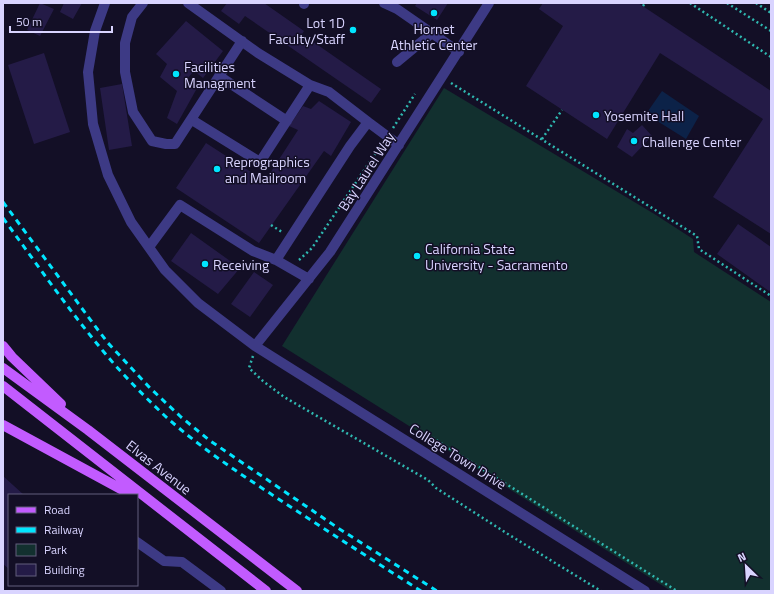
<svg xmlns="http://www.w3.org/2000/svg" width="774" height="594" font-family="'Titillium Web',sans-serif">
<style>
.green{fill:#12302f}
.water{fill:#0c2248}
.building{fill:#241b47}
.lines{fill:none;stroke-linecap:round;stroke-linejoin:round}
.path{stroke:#2fb8b0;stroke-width:2.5;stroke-dasharray:2 3;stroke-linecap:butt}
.minor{stroke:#3d3a85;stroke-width:10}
.major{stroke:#c25bff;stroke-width:10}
.rail{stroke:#00e5ff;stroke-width:3;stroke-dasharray:6 5;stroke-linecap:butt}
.poi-dot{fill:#00e5ff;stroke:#130f26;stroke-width:1.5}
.labels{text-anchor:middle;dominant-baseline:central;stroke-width:3;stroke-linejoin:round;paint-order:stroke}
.poi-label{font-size:14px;fill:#d9d4ff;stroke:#130f26;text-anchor:start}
.street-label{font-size:14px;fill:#d9d4ff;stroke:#130f26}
</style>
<rect width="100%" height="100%" fill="#130f26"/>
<path class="green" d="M444,88L656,215L693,239L694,252L771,302V591H671L282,346Z"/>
<path class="water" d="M662,91L699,116L686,139L646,114Z"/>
<path class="building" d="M40,3L54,9L40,36L27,30Z
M64,3H82L73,19L60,12Z
M227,3H264L304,31L302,34L381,89L371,103L245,16L239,24L221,11Z
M417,3H448L437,20L415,6Z
M543,3H638L771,91V234L713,197L763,119L660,53L607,139L526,86L563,26L539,9Z
M186,21L223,51L203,78L194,71L186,80L196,90L177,124L167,118L177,91L160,77L167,64L156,54Z
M44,53L70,132L34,144L8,65Z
M122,84L132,146L109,150L100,88Z
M319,101L351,122L331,156L324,151L259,243L176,188L206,143L265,181L298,130L289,126L303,106L311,109Z
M642,125L652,136L632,157L617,147L627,129L633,133Z
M738,224L771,247V289L769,291L717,254Z
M191,233L240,268L218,294L171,261Z
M254,272L273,285L250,317L231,304Z
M3,476L24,495H9V569L3,564Z"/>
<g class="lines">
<path class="path" d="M690,3L771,57
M727,3L771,31
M756,3L771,13
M643,6L645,3
M451,83L697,236L699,249L771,296
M393,128L415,94
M542,139L562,110
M271,225L282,232
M299,260L312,248L381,145
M253,356L249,368L263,381L284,397L428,480L436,488L511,536L601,591
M428,435L677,591"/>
<path class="minor" d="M105,3L95,31L88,72L93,124L108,175L131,222L165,270L198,303L255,346L645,591
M143,3L132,17L125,43V72L133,112L152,141L166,144H175L242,41
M188,3L258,53L310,85L329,92L368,122
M384,3L397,9L459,52
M304,4V3
M397,62L432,33
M219,76L287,121
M192,120L260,162L310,85
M149,247L180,205L253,251L276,260
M309,279L276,260L350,146L368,122L399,145
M255,346L330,252L489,3
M137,542L164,561L182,562L221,591"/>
<path class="major" d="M3,346L12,357L61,404
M3,368L88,430L297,591
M3,386L266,591
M3,425L132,495"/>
<path class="rail" d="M3,202L98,330L108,343L150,388L181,417L209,440L338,528L437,591
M3,218C36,263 68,309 103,351C122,374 143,395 164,415C197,445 234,470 271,494C321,527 371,559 421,591"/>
</g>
<g class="poi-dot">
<circle cx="434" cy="13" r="4"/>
<circle cx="353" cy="30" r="4"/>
<circle cx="176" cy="74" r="4"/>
<circle cx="596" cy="115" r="4"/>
<circle cx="634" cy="141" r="4"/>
<circle cx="217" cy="169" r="4"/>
<circle cx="417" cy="256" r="4"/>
<circle cx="205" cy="264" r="4"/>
</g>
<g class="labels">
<g class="poi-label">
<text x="345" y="22" text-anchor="end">Lot 1D<tspan x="345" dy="16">Faculty/Staff</tspan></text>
<text x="434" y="28" text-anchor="middle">Hornet<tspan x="434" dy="16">Athletic Center</tspan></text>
<text x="184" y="66">Facilities<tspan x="184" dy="16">Managment</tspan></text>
<text x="604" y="115">Yosemite Hall</text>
<text x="642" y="141">Challenge Center</text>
<text x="225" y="161">Reprographics<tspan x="225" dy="16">and Mailroom</tspan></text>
<text x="425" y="248">California State<tspan x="425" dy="16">University - Sacramento</tspan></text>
<text x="213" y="264">Receiving</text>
</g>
<g class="street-label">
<text transform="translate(366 171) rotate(-57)">Bay Laurel Way</text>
<text transform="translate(458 456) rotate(32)">College Town Drive</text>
<text transform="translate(159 467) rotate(38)">Elvas Avenue</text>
</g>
</g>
<rect width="774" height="594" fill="none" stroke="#d9d4ff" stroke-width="8"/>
<rect x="8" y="494" width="130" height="92" fill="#130f26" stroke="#625e7d"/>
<rect x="16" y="507" width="20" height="6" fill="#c25bff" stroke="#625e7d"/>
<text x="44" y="514" font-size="12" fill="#d9d4ff">Road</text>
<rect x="16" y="527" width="20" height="6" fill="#00e5ff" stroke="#625e7d"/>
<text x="44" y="534" font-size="12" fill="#d9d4ff">Railway</text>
<rect x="16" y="544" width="20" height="12" fill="#12302f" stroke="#625e7d"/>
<text x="44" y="554" font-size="12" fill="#d9d4ff">Park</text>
<rect x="16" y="564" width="20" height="12" fill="#241b47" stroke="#625e7d"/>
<text x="44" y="574" font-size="12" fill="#d9d4ff">Building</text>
<g transform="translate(746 566) rotate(335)" stroke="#130f26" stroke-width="3" paint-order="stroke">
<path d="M0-3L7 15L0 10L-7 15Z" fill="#d9d4ff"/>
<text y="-6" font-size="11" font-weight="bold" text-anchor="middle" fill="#d9d4ff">N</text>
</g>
<path d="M10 26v6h102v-6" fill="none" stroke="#d9d4ff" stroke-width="2"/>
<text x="16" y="26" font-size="12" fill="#d9d4ff" stroke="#130f26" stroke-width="3" paint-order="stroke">50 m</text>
</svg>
